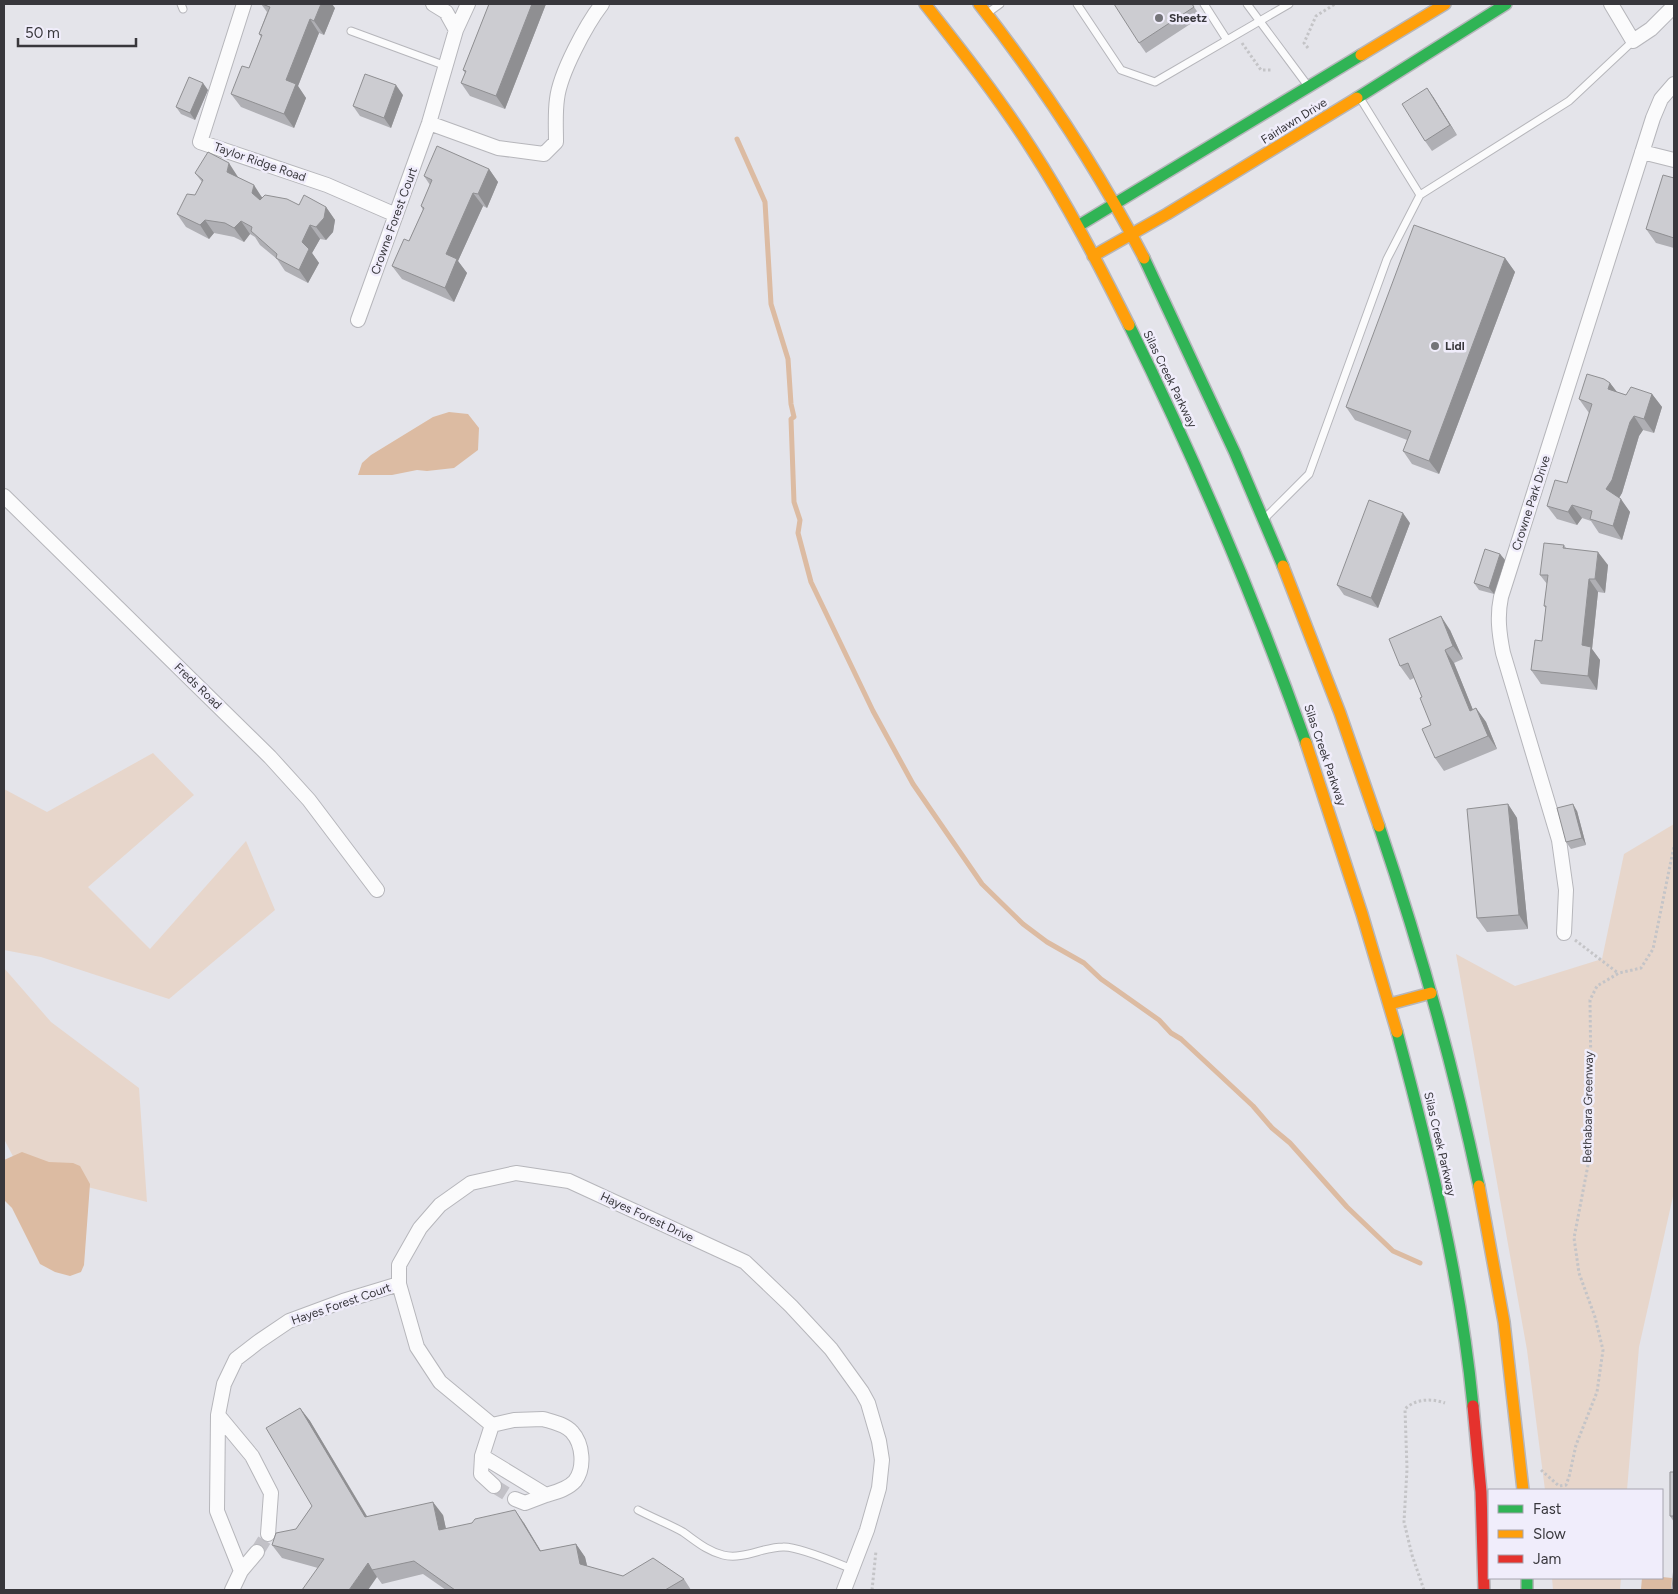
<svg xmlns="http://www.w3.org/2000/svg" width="1678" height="1594" font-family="Figtree,sans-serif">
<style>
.green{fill:#e7d6cb}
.water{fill:#dcbba2}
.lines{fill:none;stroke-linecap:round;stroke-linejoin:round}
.stream{stroke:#dcbba2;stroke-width:5}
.street-tunnel{stroke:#c2c1c7;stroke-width:14;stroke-dasharray:14 7;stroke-linecap:butt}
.lane-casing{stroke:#b6b6bb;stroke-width:9}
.street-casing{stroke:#b6b6bb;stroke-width:16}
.fast-casing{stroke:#b6b6bb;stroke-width:14}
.slow-casing{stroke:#b6b6bb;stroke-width:14}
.jam-casing{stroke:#b6b6bb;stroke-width:14}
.path{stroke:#c4c4c7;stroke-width:3;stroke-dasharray:2.5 2.5;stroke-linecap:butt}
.lane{stroke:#fbfbfc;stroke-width:7}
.street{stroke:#fbfbfc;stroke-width:14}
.fast{stroke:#30b455;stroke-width:11}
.slow{stroke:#ff9f0a;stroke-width:11}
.jam{stroke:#e5322d;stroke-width:11}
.wall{fill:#afafb4}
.shaded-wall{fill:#8f8f92}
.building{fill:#ccccd1;stroke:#8f8f92}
.poi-dot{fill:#747479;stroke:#f0edfb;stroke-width:2}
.labels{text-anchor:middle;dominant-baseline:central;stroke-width:5;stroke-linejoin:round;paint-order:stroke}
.poi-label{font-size:12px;font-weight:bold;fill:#38373c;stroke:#f0edfb;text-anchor:start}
.street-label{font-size:12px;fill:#38373c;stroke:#f0edfb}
</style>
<rect width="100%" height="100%" fill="#e4e4ea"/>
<path class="green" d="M153,753L194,795L88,887L150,949L246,841L275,910L169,999L41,957L4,950V789L47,812Z
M1674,824V1192L1639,1347L1627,1490H1545L1527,1350L1456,954L1515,986L1602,959L1624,854Z
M4,968L51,1022L139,1088L147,1202L20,1170L4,1139Z
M1552,1578H1621L1620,1590H1553Z"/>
<path class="water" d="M449,412L468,414L479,428L478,450L454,468L427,471L417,470L392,475H358L362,463L371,455L433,417Z
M22,1152L49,1162L73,1163L80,1166L90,1184L84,1265L81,1272L70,1276L55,1272L40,1264L12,1208L4,1200V1160Z
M1662,1577L1672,1578L1671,1590L1641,1589L1642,1578Z"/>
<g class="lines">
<path class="stream" d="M737,139L765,202L771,304L788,359L791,404L794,417L791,419L794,502L800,520L798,533L811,582L873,711L913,784L982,884L1023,924L1047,942L1084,963L1101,979L1159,1020L1171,1033L1181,1039L1253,1106L1272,1128L1290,1143L1347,1207L1393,1251L1420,1263"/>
<path class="street-tunnel" d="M494,1486L515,1499
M257,1552L268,1534"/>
<defs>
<path id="lane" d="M181,4L183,9
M1077,4L1121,70L1155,82L1289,4
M1204,4L1227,40
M1247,4L1308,86
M989,12L1000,4
M351,31L446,66
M1360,98L1420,195L1569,101L1633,41
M1266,517L1309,474L1387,259L1420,195
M638,1510C653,1518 669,1524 683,1532C696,1541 707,1551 723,1555C743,1560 763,1547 783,1547C798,1546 837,1563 852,1569"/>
<path id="street" d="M244,4L200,142L327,185L396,215
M433,4L446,12L456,30
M1611,4L1633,41L1651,29L1674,6
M429,123L498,148L544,154L556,142C556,128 555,113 557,99C560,73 586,25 602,4
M1642,152L1674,160
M358,320L429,123L456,30L468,4
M4,496L270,757L309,800L377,890
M1564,933L1566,890L1559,840L1503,653C1499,633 1497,616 1501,597L1653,118L1661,99L1674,84
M218,1415L252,1456L271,1493L268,1534
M543,1419C553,1422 565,1424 572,1432C583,1444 585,1468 575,1481C568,1489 556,1492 546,1495L482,1456L492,1425L514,1420Z
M492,1425L440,1382L417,1347L399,1284V1265L420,1228L440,1205L471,1183L516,1173L569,1181L745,1262L791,1306L831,1349L862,1392L868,1403L879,1441L882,1460L879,1488L867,1530L844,1590
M482,1456L481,1474L494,1486
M515,1499L525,1503L546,1495
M241,1571L257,1552
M232,1590L241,1571L217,1511L218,1415L224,1384L236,1359L258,1342L289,1321L343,1301L399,1284"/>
<path id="fast" d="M1357,98L1506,4
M1078,226L1361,55
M1144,258L1235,453L1283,566
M1129,325C1196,461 1255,600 1306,743
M1379,826C1419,944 1453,1064 1479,1186
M1397,1032C1430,1155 1461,1280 1473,1406
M1527,1578V1590"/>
<path id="slow" d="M925,4C962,51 999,98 1031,148C1068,205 1099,265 1129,325
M979,4C1041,83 1097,168 1144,258
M1361,55L1445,4
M1093,256L1167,214L1357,98
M1283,566L1340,713L1379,826
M1306,743L1362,914L1397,1032
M1390,1004L1431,993
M1479,1186L1504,1322L1523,1490"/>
<path id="jam" d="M1473,1406L1481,1492L1484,1590"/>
</defs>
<use href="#lane" class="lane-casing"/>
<use href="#street" class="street-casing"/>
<use href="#fast" class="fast-casing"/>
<use href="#slow" class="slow-casing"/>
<use href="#jam" class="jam-casing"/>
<path class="path" d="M1242,43L1261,70H1272
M1308,48L1304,43L1316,16L1335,4
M1575,940L1618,973
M1541,1470L1559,1486L1566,1485L1569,1477L1576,1445L1597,1392L1603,1350L1595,1317L1579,1273L1574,1238L1588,1165L1591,1079L1590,1000L1597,986L1619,973L1641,968L1653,949L1674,846
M872,1590L876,1551
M1424,1590L1412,1555L1404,1522L1407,1469L1405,1409C1415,1399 1431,1398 1445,1403"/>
<use href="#lane" class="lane"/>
<use href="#street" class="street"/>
<use href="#fast" class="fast"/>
<use href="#slow" class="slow"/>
<use href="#jam" class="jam"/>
</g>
<path class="wall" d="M261,4L335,8L324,35L319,33L298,86L306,98L294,128L241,107L231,94L249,68L261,37L259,34L267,12Z
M489,4H546L505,109L470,96L461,83L465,73L463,70Z
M1192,4L1201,17L1146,53L1139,43Z
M1427,88L1457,135L1432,151L1425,141Z
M208,90L195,120L181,114L176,107Z
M403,95L391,128L360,116L353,106Z
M489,169L498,182L487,208L483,206L458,261L467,273L454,302L402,279L392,266L409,241L423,210L421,206L430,185L424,176Z
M195,173L238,177L263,198L299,205L326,207L335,220L333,232L326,240L320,239L312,253L319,263L308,283L285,271L277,259L260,245L255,237L250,234L244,242L234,237L214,233L209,239L186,227L177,214L195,195L202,182Z
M1674,178V248L1656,243L1646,229Z
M1505,258L1515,272L1439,474L1412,464L1403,451L1407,440L1355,420L1346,407Z
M1610,383L1617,392L1626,395L1652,394L1662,407L1654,433L1643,430L1639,436L1622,493L1619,498L1630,512L1622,540L1599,533L1591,521L1582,518L1577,525L1557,519L1547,506L1567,483L1589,413L1579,399Z
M1410,523L1378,608L1344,595L1337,585Z
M1564,545L1566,548L1608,565L1605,593L1598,592L1592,649L1600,660L1597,690L1541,684L1531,670L1542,641L1546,608L1544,606L1547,584L1540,575Z
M1500,554L1505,560L1494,594L1479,590L1474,583Z
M1450,630L1463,659L1454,663L1473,710L1476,708L1486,722L1497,749L1444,771L1435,758L1431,725L1422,697L1414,678L1410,680L1400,666Z
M1508,804L1517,818L1528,929L1487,932L1477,918Z
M1577,811L1586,845L1571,849L1566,842Z
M300,1408L310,1421L367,1516L443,1515L446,1529L524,1523L541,1551L576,1544L585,1557L587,1566L623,1576L684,1579L691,1590H446L423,1574L382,1584L377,1577L318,1568L282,1558L272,1545L296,1529L312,1506Z
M1674,1472V1522L1670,1516Z"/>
<path class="shaded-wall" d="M321,4H332L335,8L324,35L314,21Z
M532,4H546L505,109L496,96Z
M310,19L319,33L298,86L306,98L294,128L284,114L286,80Z
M203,83L208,90L195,120L190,113Z
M396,85L403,95L391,128L384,118Z
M1427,88L1434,98L1457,135L1450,125Z
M229,163L238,177L237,185L227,172Z
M489,169L498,182L487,208L478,194Z
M254,185L263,199L262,207L252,193Z
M473,193L483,206L458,261L467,273L454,302L445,288L446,254Z
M326,207L335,220L333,232L326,240L316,227Z
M205,220L214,233L209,239L200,225Z
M241,221L250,234L244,242L234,228Z
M310,225L320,239L312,253L319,263L308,283L299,270L302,242Z
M1505,258L1515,272L1439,474L1429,461Z
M1610,383L1620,396L1608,389Z
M1652,394L1662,407L1654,433L1644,419Z
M1634,416L1643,430L1639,436L1622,493L1616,503L1606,489L1630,422Z
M1621,499L1630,512L1622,540L1613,526Z
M1572,505L1582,518L1577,525L1568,512Z
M1403,513L1410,523L1378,608L1371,598Z
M1598,552L1608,565L1605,593L1595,579Z
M1500,554L1505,560L1494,594L1489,588Z
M1589,579L1598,592L1592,649L1600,660L1597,690L1588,676L1582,645Z
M1441,616L1450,630L1463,659L1453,646Z
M1445,650L1454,663L1479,725L1470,711Z
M1476,708L1486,722L1497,749L1488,736Z
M1508,804L1517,818L1528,929L1519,915Z
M1573,804L1577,811L1586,845L1582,838Z
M300,1408L310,1421L375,1530L365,1517Z
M433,1502L443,1515L449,1543L439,1530Z
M515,1510L524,1523L549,1565L540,1551Z
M576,1544L585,1557L590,1578L580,1564Z
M368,1563L377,1577L368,1590H349Z"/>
<path class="building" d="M262,4H321L314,21L310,19L286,80L296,84L284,114L231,94L242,66L249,68L262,35L259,34L270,7Z
M489,4H532L496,96L461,83L466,71L463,70Z
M1114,4H1192L1194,7L1139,43Z
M365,74L396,85L384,118L353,106Z
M189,77L203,83L190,113L176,107Z
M1427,88L1450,125L1425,141L1402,104Z
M437,146L489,169L478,194L473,193L446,254L457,259L445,288L392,266L404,239L409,241L424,208L421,206L432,180L424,176Z
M208,152L229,163L227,172L254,185L252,193L260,200L265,195L287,199L299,205L304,195L326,207L324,218L316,227L310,225L302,242L309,249L299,270L276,258L277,254L251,231L252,227L241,221L234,228L225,223L205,220L200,225L177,214L187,194L195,195L203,180L195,173Z
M1663,175L1674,178V238L1646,229Z
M1414,225L1505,258L1429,461L1403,451L1411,431L1346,407Z
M1587,374L1604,379L1610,383L1608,389L1626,395L1631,387L1652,394L1644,419L1634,416L1630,422L1612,480L1606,489L1621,499L1613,526L1590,519L1592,511L1572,505L1568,512L1547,506L1555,480L1567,483L1592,404L1579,399Z
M1369,500L1403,513L1371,598L1337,585Z
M1544,543L1564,545L1563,548L1598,552L1595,579H1589L1582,645L1591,647L1588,676L1531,670L1535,640L1542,641L1546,606H1544L1548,575H1540Z
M1485,549L1500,554L1489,588L1474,583Z
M1441,616L1453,646L1445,650L1470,711L1476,708L1488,736L1435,758L1422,729L1431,725L1420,698L1422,697L1408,663L1400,666L1389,639Z
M1508,804L1519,915L1477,918L1467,809Z
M1573,804L1582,838L1566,842L1557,808Z
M300,1408L365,1517L433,1502L439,1530L472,1523L475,1519L515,1510L540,1551L576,1544L580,1564L623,1576L653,1558L684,1579L665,1590H455L414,1561L372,1570L368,1563L349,1590H302L324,1559L272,1545L276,1533L296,1529L312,1506L266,1428Z
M1670,1472H1674V1516H1670Z
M1674,1566V1590H1672Z"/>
<g class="poi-dot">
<circle cx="1159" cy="18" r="5"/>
<circle cx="1435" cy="346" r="5"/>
</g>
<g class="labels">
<g class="poi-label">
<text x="1169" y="18">Sheetz</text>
<text x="1445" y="346">Lidl</text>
</g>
<g class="street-label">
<text transform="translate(1294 121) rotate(-32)">Fairlawn Drive</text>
<text transform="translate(260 162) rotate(19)">Taylor Ridge Road</text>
<text transform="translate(394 221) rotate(-70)">Crowne Forest Court</text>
<text transform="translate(1170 379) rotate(64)">Silas Creek Parkway</text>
<text transform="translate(1531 503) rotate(-72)">Crowne Park Drive</text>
<text transform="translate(198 686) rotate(44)">Freds Road</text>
<text transform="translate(1325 755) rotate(71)">Silas Creek Parkway</text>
<text transform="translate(1588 1107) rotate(-89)">Bethabara Greenway</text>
<text transform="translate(1440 1144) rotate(77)">Silas Creek Parkway</text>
<text transform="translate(647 1217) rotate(25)">Hayes Forest Drive</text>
<text transform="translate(341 1304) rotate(-19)">Hayes Forest Court</text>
</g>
</g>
<rect width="1678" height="1594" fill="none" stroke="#38373c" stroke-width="10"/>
<rect x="1488" y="1489" width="175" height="90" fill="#f0edfb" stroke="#a6a4af"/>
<rect x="1498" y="1505" width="25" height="8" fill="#30b455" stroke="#a6a4af"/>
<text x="1533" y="1514" font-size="15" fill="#38373c">Fast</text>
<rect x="1498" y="1530" width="25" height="8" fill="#ff9f0a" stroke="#a6a4af"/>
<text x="1533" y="1539" font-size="15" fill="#38373c">Slow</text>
<rect x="1498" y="1555" width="25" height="8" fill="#e5322d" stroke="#a6a4af"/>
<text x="1533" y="1564" font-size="15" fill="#38373c">Jam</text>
<path d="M18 38v8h118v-8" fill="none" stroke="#38373c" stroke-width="2.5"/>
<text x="25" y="38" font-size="15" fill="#38373c" stroke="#f0edfb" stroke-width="4" paint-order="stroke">50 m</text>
</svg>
